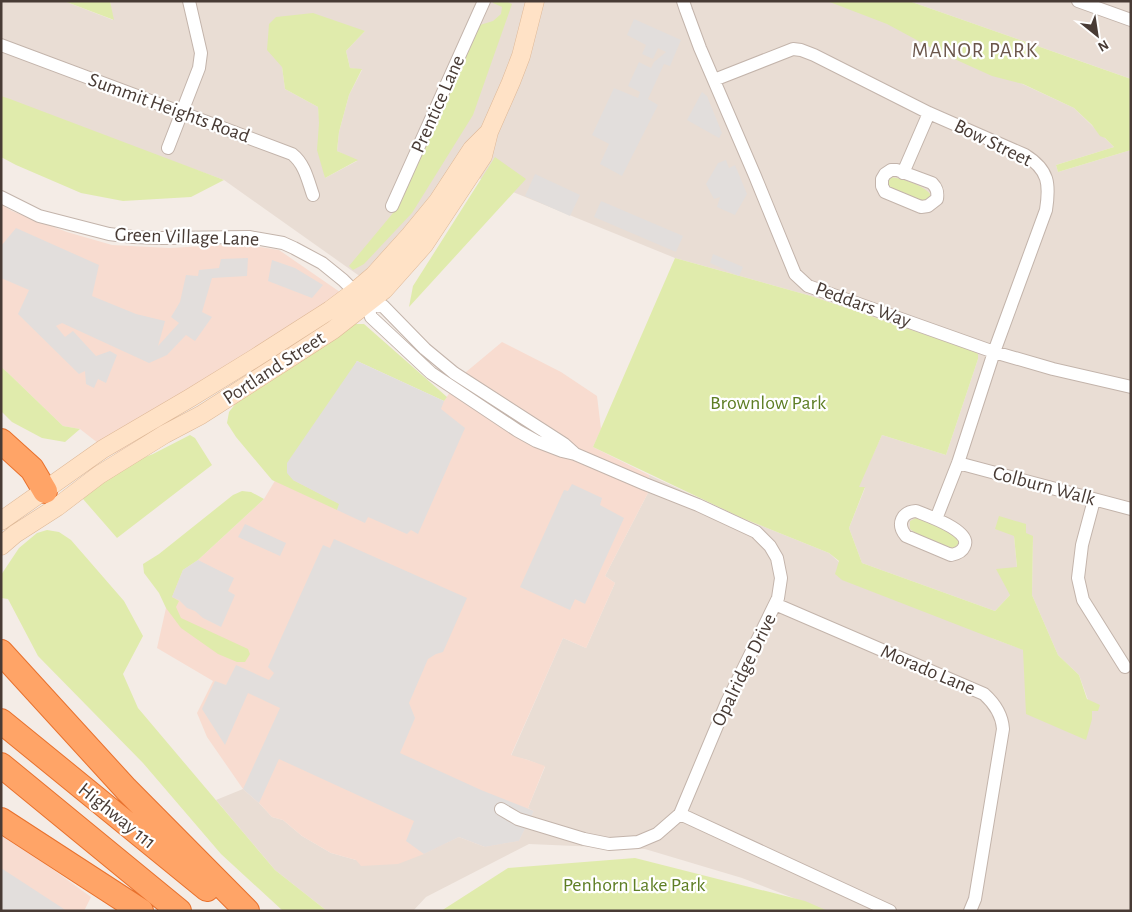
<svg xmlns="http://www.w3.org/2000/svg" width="1132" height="912" font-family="'Alegreya Sans',sans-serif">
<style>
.residential{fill:#e9ddd4;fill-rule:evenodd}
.commercial{fill:#f8dcd0}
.green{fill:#e0ebac}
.parking{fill:#e2dedc}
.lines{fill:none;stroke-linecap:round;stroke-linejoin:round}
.minor-casing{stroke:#c3b4ab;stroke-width:14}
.secondary-casing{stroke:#deb897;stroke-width:19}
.motorway-casing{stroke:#e8712d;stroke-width:26}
.minor{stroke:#fff;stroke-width:12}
.secondary{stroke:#ffe2c6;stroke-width:18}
.motorway{stroke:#ffa467;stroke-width:24}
.labels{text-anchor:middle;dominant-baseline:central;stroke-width:4.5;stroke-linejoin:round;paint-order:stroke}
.street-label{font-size:20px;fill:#483b35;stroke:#fff}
.park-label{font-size:20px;fill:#5e7e24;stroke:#fff}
.neighbourhood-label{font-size:21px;letter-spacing:1px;fill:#6b564b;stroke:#fff}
</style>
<rect width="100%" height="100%" fill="#f4ece6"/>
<path class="residential" d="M1,1H64L113,20L110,1H845L1074,108L1114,147L1056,165L1058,172L1131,150V911H827L742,878L645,849L529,844L426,897L413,911H327L275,870L216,800L243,789L259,803L272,817L283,820L302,836L331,853L356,860L416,856L459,837L485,847L533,811L528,808L545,767L528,760L511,756L563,638L586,648L615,583L605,576L650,489L649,475L742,518L829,553L839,562L994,639L1024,650L1092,719V711L1079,675L1058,655L1032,595L1033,536H1014L1017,568L1010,595L995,611L862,563L849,528L865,488L858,487L882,435L946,455L978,359V354L974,351L811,296L675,258L464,172L387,274L375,287L224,180L1,99ZM365,31L346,51L350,68L362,70L349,95L339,132L337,151L357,161L325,178L318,107L285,89L282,67Z
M909,1H1131V79L1083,62Z"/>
<path class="commercial" d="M1,204L12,211L67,232L112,245L169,248L242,244L279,250L353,301L318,328L118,452L112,454L80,429L63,426L7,372L1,367Z
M502,342L561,372L597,396L601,429L593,447L649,475L650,489L605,576L615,583L586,648L563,638L511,755L528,760L545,766L528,808L534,811L519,841L485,847L459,837L424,854L398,864L361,866L356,860L331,853L302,836L283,820L272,817L259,803L243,789L207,737L197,713L213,681L157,648L166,608L183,570L198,560L264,499L276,479L444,401L460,377Z
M1,832L91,897L84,911H1Z"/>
<path class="green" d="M64,1H110L114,20Z
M492,1H506L512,4L473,115L412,213L364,264L353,270L349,266L393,213L446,104L454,83L480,25L493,21L501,14L502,7L493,3Z
M827,1H909L1131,79V150L1058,172L1056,165L1114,147L1105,138L1100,136L1092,125L1074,108L1023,84L992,76L939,52L887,24Z
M313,13L365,31L346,51L350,68L362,69L349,95L339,132L337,151L358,160L325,178L317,150L319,123L318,107L285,89L282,67L267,50L269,24L276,17Z
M1,96L10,99L224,180L191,197L123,201L81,193L16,165L1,157Z
M495,157L526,179L409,307L413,286Z
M889,177C899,177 925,186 930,194V198L926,201H918L886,188Z
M675,258L811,296L974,351L978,354V359L946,455L882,435L859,487H865L849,528L862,563L995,611L1010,595L996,569L1017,567L1014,536L995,529L999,516L1026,524V533L1033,536L1032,595L1058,655L1079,675L1087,699L1100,705L1098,711H1092V719L1086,740L1026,714L1023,650L994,639L842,580L835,574L839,561L829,553L742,518L593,447Z
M354,324H364L447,397L444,401L357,361L293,480L340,504L337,510L272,480L236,437L227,423L229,412L236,403Z
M1,367L7,372L63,426L80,429L65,442L42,438L12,422L1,411Z
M190,435L195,438L212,465L117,538L83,499L97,485L127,464L153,454Z
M242,491L251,492L264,499L198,560L183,570L172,597L179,601L176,607L181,618L248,649L250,654L245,662H237L218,654L181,628L166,608L159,593L144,573L143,564L159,554L233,495Z
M916,518L949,531L956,535L959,542L956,547L952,548C938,543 922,538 910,529V521Z
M47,530L59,532L71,540L124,601L143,636L123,674L138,708L275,870L327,911H283L221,854L143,763L38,656L8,599L1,598V575L19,548L37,533Z
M635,858L805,901L828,911H441L508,868Z"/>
<path class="parking" d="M634,19L681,40L670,66L664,64L648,99L658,105L622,176L600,164L609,144L592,135L614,88L638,98L640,92L628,86L639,62L651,68L654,62L666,52L658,48L653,59L642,54L646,45L627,35Z
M702,92L707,96L722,133L719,138L687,120Z
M726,160L729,168L735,165L747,194L735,215L717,207L720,197L714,199L706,184L718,163Z
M535,174L580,195L570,216L525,196Z
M601,201L683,236L676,252L594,217Z
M16,228L99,265L92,296L136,314L165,321L158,346L179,323L171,317L180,302L186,275L198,276L199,270L219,268L221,259L248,258L247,276L212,278L202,312L212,317L195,341L186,335L167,355L149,363L62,323L56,326L65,337L73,331L96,356L110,351L117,355L106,383L98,379L94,388L86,384L85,371L79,374L18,314L29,290L1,278V246Z
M713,254L743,267L739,276L710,263Z
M272,260L295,268L323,285L312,298L268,281Z
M357,361L444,401L441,409L465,428L418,534L411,530L407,534L368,517L365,523L337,510L339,504L293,480L287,473V463Z
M572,484L602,498L600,505L624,518L585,604L575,599L570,610L520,587L564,490L568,491Z
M245,524L286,543L280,556L238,537Z
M334,539L467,598L443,652L436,654L428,659L409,703L415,718L400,753L481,790L534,811L519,841L485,847L459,837L424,854L406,841L414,821L279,759L259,803L243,789L280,708L248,693L225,745L202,709L215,681L226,685L236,665L269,680L274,673L268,667L323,545L330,548Z
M198,560L234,578L228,591L235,595L221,627L203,618L195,611L187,608L179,600L172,597L183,570Z
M1,868L67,911H1Z"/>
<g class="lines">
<defs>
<path id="minor" d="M683,1L686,10L700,48L755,176L795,274L808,286L994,352L1053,369L1131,387
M1078,1L1131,20
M1,45L292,154C305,164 308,181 313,195
M714,80L793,49L801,50L814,55L929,113L1025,155C1049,170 1050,184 1046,210L994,352L958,463L936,519
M168,148L199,68L201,53L189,1
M891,170H897L932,183C937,188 938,192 937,199L928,206L921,207L885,192L882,186V179L885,174Z
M903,173L929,113
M1,197L39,216L109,234L133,237L161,238L249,237L283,243L294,248L322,263L343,280L367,304L371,317L431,373L518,431L536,441L562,451L575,454L645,484L698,505L756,532L770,546L777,558L781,578L778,598L727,702L680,814L657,834L638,842L609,844L584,839L518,819L501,809
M392,206L484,1
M367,304L383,306L425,349L454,373L564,444L574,453
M958,463L1131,509
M1094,500L1082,545L1078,578L1083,600L1125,667
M916,511C928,516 973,531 964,547C962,552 956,554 951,555L906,536C896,524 902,512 916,511Z
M775,604L984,694C994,703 1002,714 1003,729L975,899L970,911
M680,814L890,911"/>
<path id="secondary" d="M1,521L103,449L190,398L255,358L330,310L354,292L374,275L410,235L438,201L472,149L488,133
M1,546L15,534L57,507L99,475L165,434L201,415L296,354L333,330L384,290L424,245L483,156L489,132L511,82L521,56L535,1"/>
<path id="motorway" d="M1,441L32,469L45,491
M1,652L126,789L247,911
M1,721L207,889
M1,765L179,911
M1,820L141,911"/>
</defs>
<use href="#minor" class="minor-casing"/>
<use href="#secondary" class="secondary-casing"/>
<use href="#motorway" class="motorway-casing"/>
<use href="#minor" class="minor"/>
<use href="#secondary" class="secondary"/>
<use href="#motorway" class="motorway"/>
</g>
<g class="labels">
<g class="street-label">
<text transform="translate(438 104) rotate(-66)">Prentice Lane</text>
<text transform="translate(169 108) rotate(20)">Summit Heights Road</text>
<text transform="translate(993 143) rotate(26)">Bow Street</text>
<text transform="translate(187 237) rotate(2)">Green Village Lane</text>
<text transform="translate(863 305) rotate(20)">Peddars Way</text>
<text transform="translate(274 368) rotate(-33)">Portland Street</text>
<text transform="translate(1044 486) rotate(15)">Colburn Walk</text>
<text transform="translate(744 670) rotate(-64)">Opalridge Drive</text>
<text transform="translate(928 670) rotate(23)">Morado Lane</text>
<text transform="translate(117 816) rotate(39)">Highway 111</text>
</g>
<g class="park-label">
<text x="768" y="403">Brownlow Park</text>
<text x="634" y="885">Penhorn Lake Park</text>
</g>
<g class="neighbourhood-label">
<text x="975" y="50">MANOR PARK</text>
</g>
</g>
<rect width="1132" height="912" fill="none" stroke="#483b35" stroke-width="5"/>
<g transform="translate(1097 35) rotate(150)" stroke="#ffffff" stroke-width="4" paint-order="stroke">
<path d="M0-4L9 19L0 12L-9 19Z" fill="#483b35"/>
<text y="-8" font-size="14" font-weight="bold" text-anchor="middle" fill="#483b35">N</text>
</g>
</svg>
